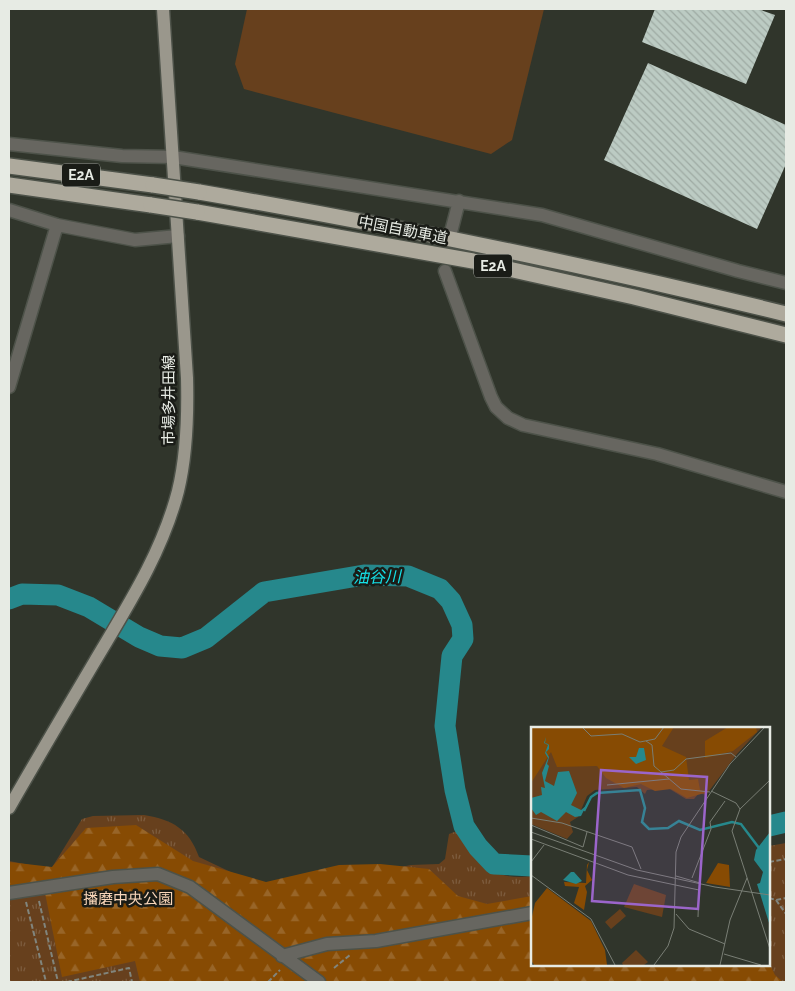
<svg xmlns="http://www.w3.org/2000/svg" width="795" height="991" font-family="Raleway,'Noto Sans JP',sans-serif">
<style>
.grass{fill:url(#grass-tufts)}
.forest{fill:url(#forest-firs)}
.pitch{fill:#67401d}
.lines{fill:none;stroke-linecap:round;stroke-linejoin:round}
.river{stroke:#26888c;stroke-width:21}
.building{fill:url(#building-back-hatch)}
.minor-casing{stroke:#4d5249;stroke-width:15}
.major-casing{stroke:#4d5249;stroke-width:15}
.highway-casing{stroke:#4d5249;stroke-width:18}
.path{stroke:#81857d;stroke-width:2;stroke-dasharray:5 2.5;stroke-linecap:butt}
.minor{stroke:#676660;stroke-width:12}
.major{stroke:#9a978c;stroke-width:12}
.highway{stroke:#aeaa9d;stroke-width:15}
.highway-bridge-casing{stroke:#4d5249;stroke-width:18;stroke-linecap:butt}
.highway-bridge{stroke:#aeaa9d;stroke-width:15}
.labels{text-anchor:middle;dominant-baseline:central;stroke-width:5;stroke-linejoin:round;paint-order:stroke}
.shield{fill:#1a1c17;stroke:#aaada6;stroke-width:1}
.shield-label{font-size:14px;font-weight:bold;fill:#e7ebe4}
.street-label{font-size:15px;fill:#e7ebe4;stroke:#1a1c17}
.park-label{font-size:15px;fill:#f9d6b9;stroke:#1a1c17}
.water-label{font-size:16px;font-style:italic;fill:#15e1e8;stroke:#1a1c17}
.inset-river{fill:none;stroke:#26888c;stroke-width:2.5}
.inset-road{fill:none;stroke:#797e75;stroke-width:1}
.view{fill:#9b65ca;fill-opacity:0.15;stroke:#9b65ca;stroke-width:2.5}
.inset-edge{fill:none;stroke:#e7ebe4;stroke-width:2.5}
</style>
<defs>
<pattern id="grass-tufts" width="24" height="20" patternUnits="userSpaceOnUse" patternTransform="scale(1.25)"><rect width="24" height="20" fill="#67401d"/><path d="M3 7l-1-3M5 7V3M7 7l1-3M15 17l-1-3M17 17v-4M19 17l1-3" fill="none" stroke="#7d5c3e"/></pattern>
<pattern id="forest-firs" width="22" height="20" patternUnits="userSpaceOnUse" patternTransform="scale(1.25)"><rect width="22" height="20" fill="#874b03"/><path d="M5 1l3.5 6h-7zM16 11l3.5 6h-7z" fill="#986528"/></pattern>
<pattern id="building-back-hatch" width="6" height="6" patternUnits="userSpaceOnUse" patternTransform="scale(1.25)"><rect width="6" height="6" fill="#bccbc3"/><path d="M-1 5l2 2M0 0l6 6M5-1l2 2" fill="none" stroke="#9eaaa3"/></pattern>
</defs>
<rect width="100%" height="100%" fill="#30352b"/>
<path class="grass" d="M144,815C173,820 189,829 199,857L239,876L284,890L411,865L439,864L445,859L449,834L457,831C475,862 494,882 532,876V965H769V846L786,843V982H9V861L51,869L82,819L93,816Z"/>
<path class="forest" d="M136,825L193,861L266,882L339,865L380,864L429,869L458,896L487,904L532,896V965H769V963L775,975L783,982H140L135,961L62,977L45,893L9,897V862L52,867L86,828Z"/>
<path class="pitch" d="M247,9H544L512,140L491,154L244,89L235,64Z"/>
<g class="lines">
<path class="river" d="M9,599L22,594L58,595L89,607L139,637L160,646L182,648L206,638L264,592L364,575L408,576L440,589L451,601L462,625L463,639L452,656L445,726L455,790L464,826L478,847L494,864L532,866
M769,826L786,822"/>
</g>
<path class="building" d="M655,9H758L775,15L746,84L642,42Z
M648,63L786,125V164L757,229L604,160Z"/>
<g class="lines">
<defs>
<path id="minor" d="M9,144L122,156L173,157L542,215L738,271L786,283
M9,210L57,225L135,240L178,236
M451,232L459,201
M445,271L491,397L496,407L508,418L523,425L657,454L786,492
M9,387L57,225
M9,893L113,877L158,874L190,887L319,982
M282,956L327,944L376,941L532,913"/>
<path id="major" d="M9,808C37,759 66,710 95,661C127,607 162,553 178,491C187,454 188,417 187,378L163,9"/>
<path id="highway" d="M9,166L153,185
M9,185L151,205
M199,192C396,226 592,266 786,314
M197,212L473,261L634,297L786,335"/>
</defs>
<use href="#minor" class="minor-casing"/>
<use href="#major" class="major-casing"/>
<use href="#highway" class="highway-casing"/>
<path class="path" d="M769,862L786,859
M769,898L776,900L786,898
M776,900L786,914
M39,901L58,982
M26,902L46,982
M334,968L350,955
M67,982L129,968L132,982
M268,982L280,970"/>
<use href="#minor" class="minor"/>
<use href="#major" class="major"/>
<use href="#highway" class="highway"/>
<defs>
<path id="highway-bridge" d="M153,185L199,192
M151,205L197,212"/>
</defs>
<use href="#highway-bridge" class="highway-bridge-casing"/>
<use href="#highway-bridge" class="highway-bridge"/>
</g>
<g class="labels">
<g class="shield">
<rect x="62" y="163.5" width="38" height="23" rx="4"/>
<rect x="474" y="254.5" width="38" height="23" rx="4"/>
</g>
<g class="shield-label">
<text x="81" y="175">E2A</text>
<text x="493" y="266">E2A</text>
</g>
<g class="street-label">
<text transform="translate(403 230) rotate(11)">中国自動車道</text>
<text transform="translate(169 400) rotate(-90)">市場多井田線</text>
</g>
<g class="park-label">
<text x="128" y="899">播磨中央公園</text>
</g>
<g class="water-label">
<text transform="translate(377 577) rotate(-1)">油谷川</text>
</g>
</g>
<g transform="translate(531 727)">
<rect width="239" height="239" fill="#30352b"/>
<path d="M3,0H231L206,27L175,68L168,66L163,72H155L137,61L116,63L114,67L106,60L64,63L56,69L47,90L39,95L42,105L36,112L0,97V43L5,34Z" fill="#67401d"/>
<path d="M0,0H143L131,19L155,30L158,53L167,52L169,63L177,65L156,71L140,62L124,64L110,57L93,61L75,51L66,39L26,40L20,25L0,56ZM197,0H225L226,5L202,24L174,31V14ZM58,135L56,143L61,153L54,159L56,165L53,183L43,176L48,160L34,159L33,155L55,156L56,138ZM187,136L198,138L199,160L175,156ZM16,161L60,194L74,223L76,238H3L0,233V194L4,176Z" fill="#874b03"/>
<path d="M105,223L117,235L113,238H92L91,236Z" fill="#67401d"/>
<path d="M103,157L135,168L131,190L93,180ZM89,182L95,189L80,202L74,195Z" fill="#67401d"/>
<path d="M15,10L14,16L17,17L18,18V22L15,25L18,30L16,37L18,39L14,54L23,59L27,45L38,44L46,66L40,78L50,83L55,79L50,89L44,90L35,85L26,94L10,85L5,88L0,81V71L11,68L10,60L14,61L11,46L17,31L14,26L17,18L13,16ZM108,21H113L115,33L105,37L98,30H105ZM239,105V199L226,157L229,156L232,145L223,133L225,123ZM40,145H43L51,154L45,157L32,153Z" fill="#26888c"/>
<path class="inset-river" d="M53,84L60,70L66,66L109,63L114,81L111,95L118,102L137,101L148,94L169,103L201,95L210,97L228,121"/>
<path class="inset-road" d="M51,0L60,9L91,7L109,15L124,12L133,0M115,14L121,18L123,39L150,62L179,65M130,45L143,43L155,32L200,26L205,30M239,53L209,82L201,104L239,222M76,58L138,52M180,64L205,76L209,82M0,91L31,96L101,120L110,142M0,98L52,120M0,105L106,143L184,160L239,168M0,112L97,148L168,163M52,120L56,105M0,135L13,118M0,148L60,192L84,238M145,149L169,156M161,151L180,102L179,95L194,74M145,187L158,202L194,217M167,190L168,163M193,227L230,238M123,238L137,219L143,201L145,125L150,110L199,37L234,0M189,238L199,193L216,151"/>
<path class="view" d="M70,43L176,50L167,182L61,174Z"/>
<rect width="239" height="239" class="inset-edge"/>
</g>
<rect width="795" height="991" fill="none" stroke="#e7ebe4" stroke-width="20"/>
</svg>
